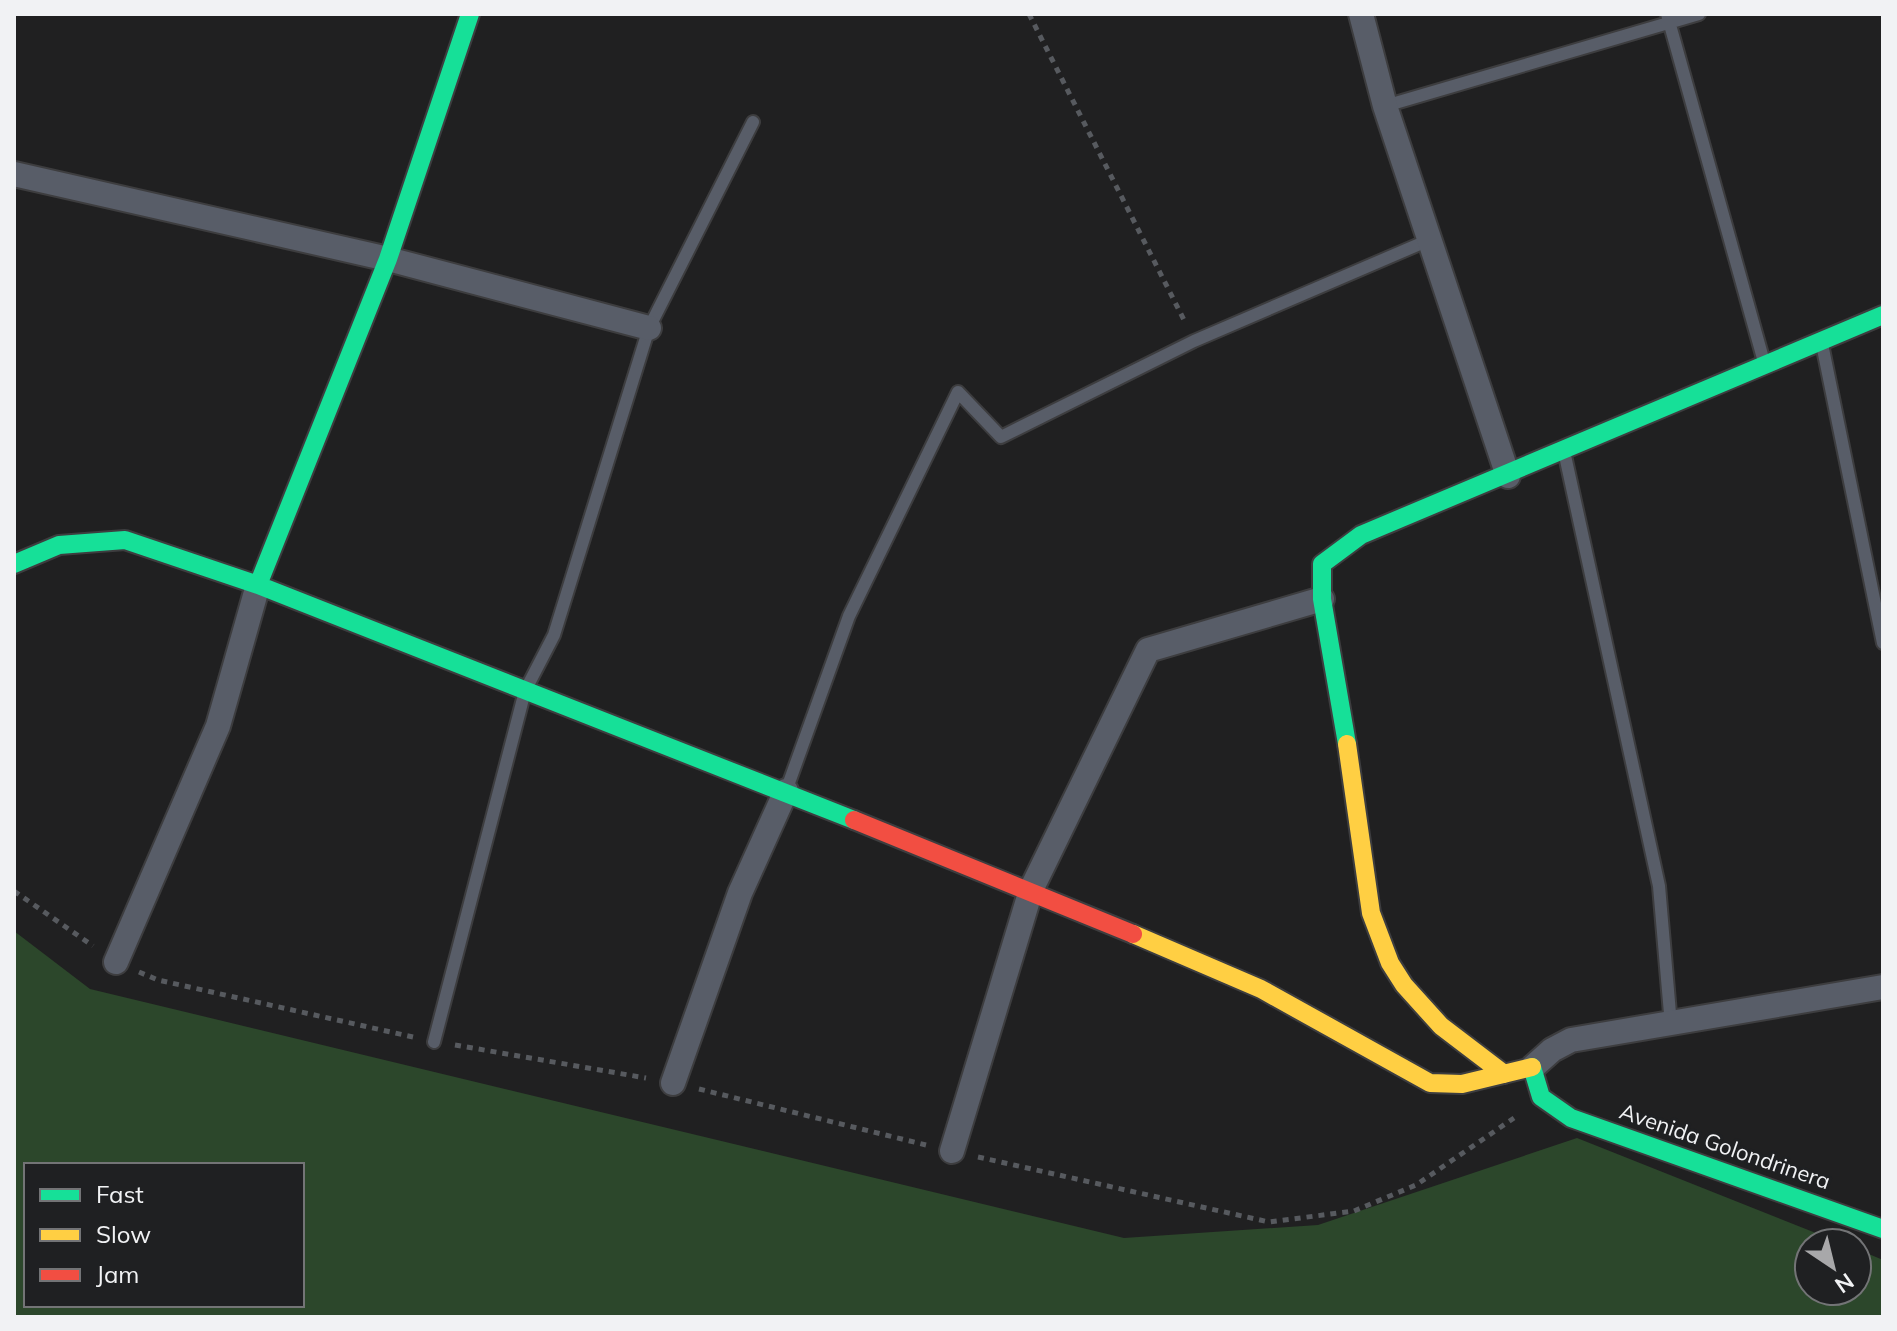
<svg xmlns="http://www.w3.org/2000/svg" width="1897" height="1331" font-family="Mulish,sans-serif">
<style>
.green{fill:#2c472b;fill-rule:evenodd}
.lines{fill:none;stroke-linecap:round;stroke-linejoin:round}
.lane-casing{stroke:#3d3d3f;stroke-width:16}
.street-casing{stroke:#3d3d3f;stroke-width:28}
.fast-casing{stroke:#3d3d3f;stroke-width:22}
.slow-casing{stroke:#3d3d3f;stroke-width:22}
.jam-casing{stroke:#3d3d3f;stroke-width:22}
.path{stroke:#575a5f;stroke-width:5;stroke-dasharray:6 6;stroke-linecap:butt}
.lane{stroke:#585d68;stroke-width:12}
.street{stroke:#585d68;stroke-width:24}
.fast{stroke:#16e098;stroke-width:18}
.slow{stroke:#ffcf43;stroke-width:18}
.jam{stroke:#f24e42;stroke-width:18}
.labels{text-anchor:middle;dominant-baseline:central;stroke-width:6;stroke-linejoin:round;paint-order:stroke}
.street-label{font-size:22px;fill:#f1f2f4;stroke:#1f2022}
</style>
<rect width="100%" height="100%" fill="#202021"/>
<path class="green" d="M14,931L90,989L1124,1238L1318,1225L1577,1138L1841,1243H1809V1291H1857V1249L1883,1260V1317H14ZM26,1165H302V1305H26Z"/>
<g class="lines">
<defs>
<path id="lane" d="M1667,14L1764,362
M1385,106L1699,14
M1822,344L1883,643
M1564,451L1659,886L1671,1025
M786,791L849,616L958,392L1001,437L1194,341L1429,240
M434,1042L525,691L554,635L649,328L753,122"/>
<path id="street" d="M1361,14L1385,106L1508,476
M14,174L388,259L649,328
M116,962L218,726L258,585
M1533,1067L1552,1050L1571,1040L1883,987
M673,1083L740,893L786,791
M952,1151L1031,890L1148,650L1322,599"/>
<path id="fast" d="M14,564L59,545L125,540L258,585L854,820
M258,585L388,259L470,14
M1347,744L1322,599V564L1361,535L1883,315
M1532,1067L1541,1097L1571,1118L1883,1229"/>
<path id="slow" d="M1347,744L1371,913L1390,963L1404,985L1441,1026L1504,1074
M1133,934L1261,989L1430,1083L1462,1084L1532,1067"/>
<path id="jam" d="M854,820L1133,934"/>
</defs>
<use href="#lane" class="lane-casing"/>
<use href="#street" class="street-casing"/>
<use href="#fast" class="fast-casing"/>
<use href="#slow" class="slow-casing"/>
<use href="#jam" class="jam-casing"/>
<path class="path" d="M1029,14L1185,322
M14,891L93,946
M139,972L158,980L413,1037
M455,1045L646,1078
M699,1089L926,1145
M978,1157L1269,1222L1354,1211L1416,1185L1514,1118"/>
<use href="#lane" class="lane"/>
<use href="#street" class="street"/>
<use href="#fast" class="fast"/>
<use href="#slow" class="slow"/>
<use href="#jam" class="jam"/>
</g>
<g class="labels">
<g class="street-label">
<text transform="translate(1725 1146) rotate(19)">Avenida Golondrinera</text>
</g>
</g>
<rect width="1897" height="1331" fill="none" stroke="#f1f2f4" stroke-width="32"/>
<rect x="24" y="1163" width="280" height="144" fill="#1f2022" stroke="#737476" stroke-width="2"/>
<rect x="40" y="1189" width="40" height="12" fill="#16e098" stroke="#737476" stroke-width="2"/>
<text x="96" y="1203" font-size="24" fill="#f1f2f4">Fast</text>
<rect x="40" y="1229" width="40" height="12" fill="#ffcf43" stroke="#737476" stroke-width="2"/>
<text x="96" y="1243" font-size="24" fill="#f1f2f4">Slow</text>
<rect x="40" y="1269" width="40" height="12" fill="#f24e42" stroke="#737476" stroke-width="2"/>
<text x="96" y="1283" font-size="24" fill="#f1f2f4">Jam</text>
<g transform="translate(1833 1267) rotate(145)"><circle r="38" fill="#1f2022" stroke="#737476" stroke-width="2"/>
<path d="M0-6L14 30L0 20L-14 30Z" fill="#a8a8aa"/>
<text y="-12" font-size="22" font-weight="bold" text-anchor="middle" fill="#f1f2f4">N</text>
</g>
</svg>
